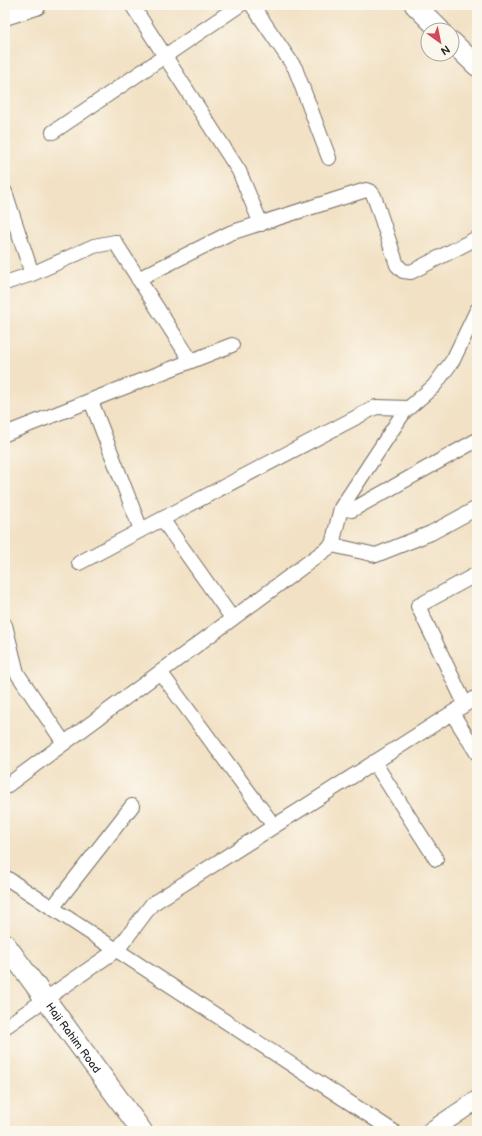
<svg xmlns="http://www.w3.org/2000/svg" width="482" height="1136" font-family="'Balsamiq Sans',sans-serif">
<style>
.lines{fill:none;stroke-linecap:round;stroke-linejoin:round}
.minor-casing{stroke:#716b61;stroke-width:16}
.tertiary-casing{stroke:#716b61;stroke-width:20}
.secondary-casing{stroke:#716b61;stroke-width:22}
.minor{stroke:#fff;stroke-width:14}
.tertiary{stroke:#fff;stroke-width:18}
.secondary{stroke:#fff;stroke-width:20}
.labels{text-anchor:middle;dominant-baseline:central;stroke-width:3;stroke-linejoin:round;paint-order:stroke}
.street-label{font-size:11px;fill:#2b2b2b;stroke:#fbf7ec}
</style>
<rect width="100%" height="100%" fill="#fbf7ec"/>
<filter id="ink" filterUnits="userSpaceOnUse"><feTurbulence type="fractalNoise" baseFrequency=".025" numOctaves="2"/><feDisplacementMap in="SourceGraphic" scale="8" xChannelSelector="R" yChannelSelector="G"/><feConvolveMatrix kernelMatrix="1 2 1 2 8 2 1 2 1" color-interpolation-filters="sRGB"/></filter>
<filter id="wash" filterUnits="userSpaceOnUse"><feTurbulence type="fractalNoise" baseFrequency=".012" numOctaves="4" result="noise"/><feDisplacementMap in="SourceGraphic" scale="16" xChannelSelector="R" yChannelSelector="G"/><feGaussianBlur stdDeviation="0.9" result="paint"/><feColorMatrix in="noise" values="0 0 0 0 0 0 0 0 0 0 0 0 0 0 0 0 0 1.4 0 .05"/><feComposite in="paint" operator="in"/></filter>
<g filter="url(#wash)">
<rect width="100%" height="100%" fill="#f2e1c4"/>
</g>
<g filter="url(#ink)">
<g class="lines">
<defs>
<path id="minor" d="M132,5L239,171L261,224
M252,5L295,68L329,158
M53,132L240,5
M5,192L32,274
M138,279L230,233L366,190L371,192L374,196L397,265L403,271L411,272L477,238
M5,283L32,274L94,246L115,242L191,361
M91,401L141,530
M5,434L232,345
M341,508L352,510L477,440
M162,519L232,618
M332,545L376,555L431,533L477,508
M79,563L162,519L376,407L409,408
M5,625L17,673L64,743
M160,672L274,826
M465,704L418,606L477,574
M452,713L477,753
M374,762L436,859
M5,787L332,545L341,508L404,412L434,386L453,360L477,310
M5,877L393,1131
M53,907L132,806
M5,1027L118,949L152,904L477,697"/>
<path id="tertiary" d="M431,1131L477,1100"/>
<g id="secondary">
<path d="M415,5L440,30"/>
<path d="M5,15L36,5"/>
<path d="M452,42L477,66"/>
<path id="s1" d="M5,944L142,1131"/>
</g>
</defs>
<use href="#minor" class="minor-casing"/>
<use href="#tertiary" class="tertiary-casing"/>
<use href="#secondary" class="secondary-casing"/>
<use href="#minor" class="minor"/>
<use href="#tertiary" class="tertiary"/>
<use href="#secondary" class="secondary"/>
</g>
</g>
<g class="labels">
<g class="street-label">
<text stroke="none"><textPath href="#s1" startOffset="116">Haji Rahim Road</textPath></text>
</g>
</g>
<rect width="482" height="1136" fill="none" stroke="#fbf7ec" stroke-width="20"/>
<g transform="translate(440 42) rotate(147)"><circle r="19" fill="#fbf7ec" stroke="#a8a59f"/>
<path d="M0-3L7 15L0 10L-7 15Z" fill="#d1495b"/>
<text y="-6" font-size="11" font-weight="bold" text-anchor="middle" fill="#2b2b2b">N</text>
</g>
</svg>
